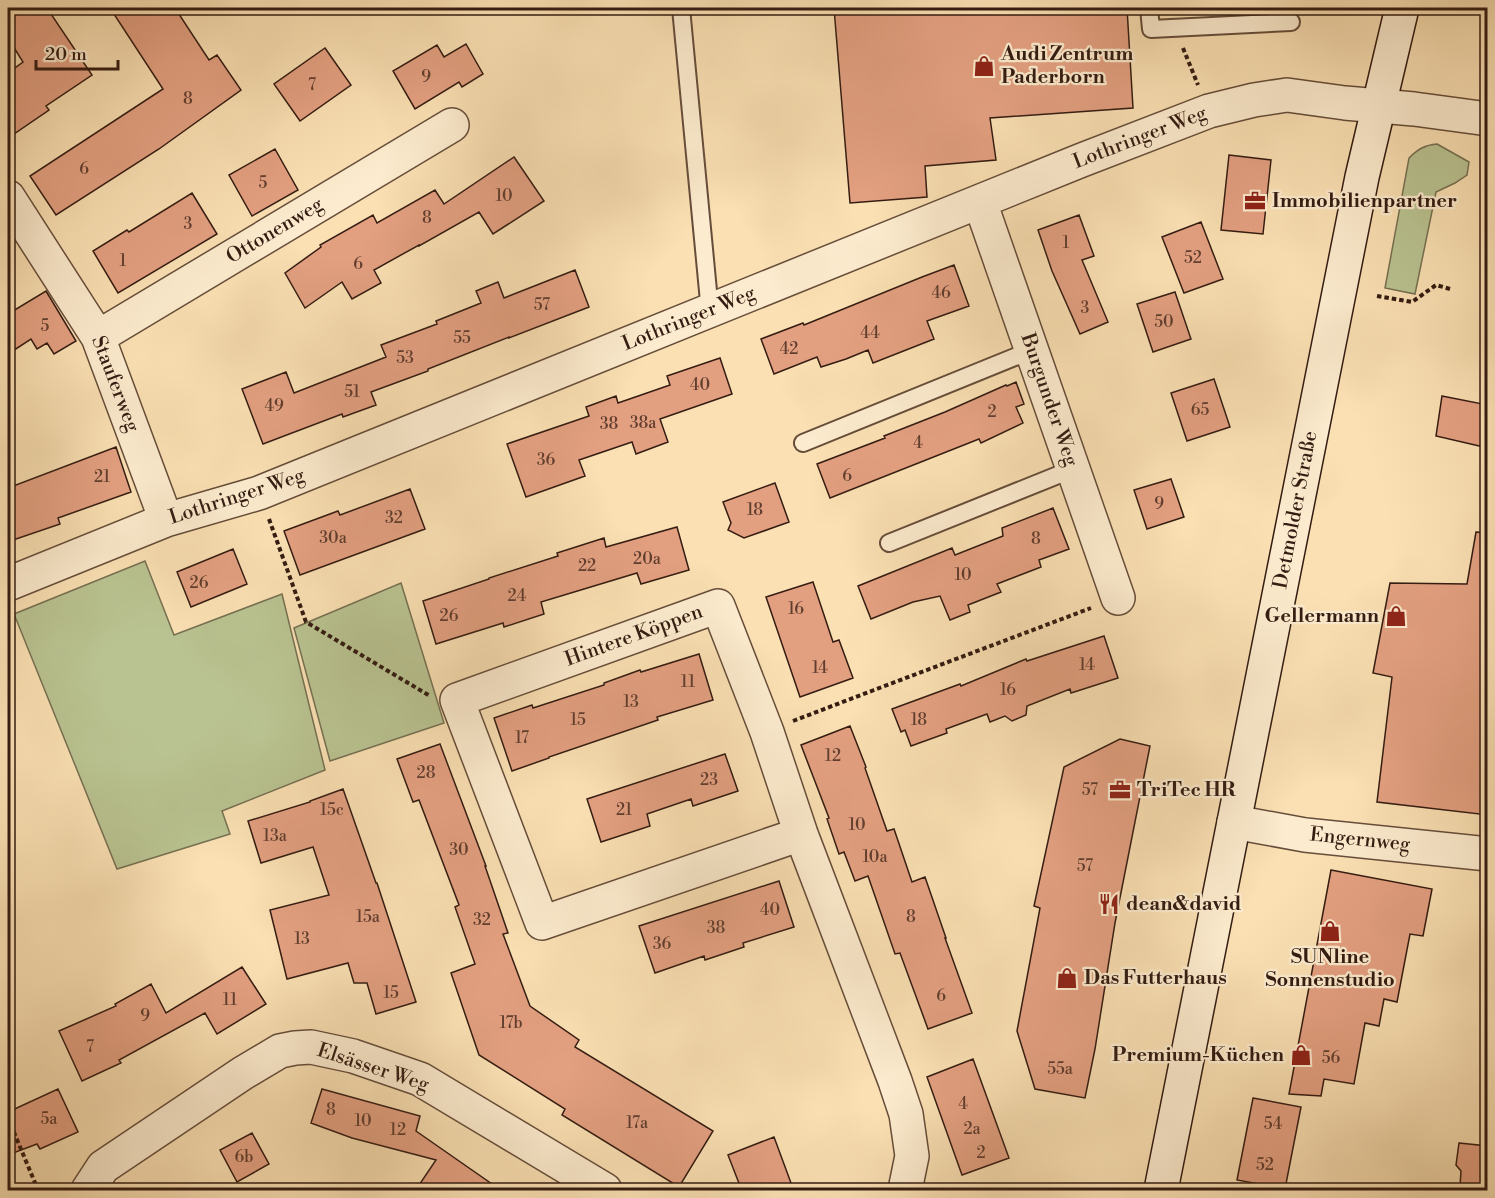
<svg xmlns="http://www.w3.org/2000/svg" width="1495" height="1198" font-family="'Libre Bodoni',serif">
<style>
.green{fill:#b9c391;stroke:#767052;stroke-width:1.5}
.building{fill:#e3a081;stroke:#341c12;stroke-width:1.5}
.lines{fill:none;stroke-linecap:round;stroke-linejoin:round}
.service-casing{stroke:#664d3a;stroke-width:20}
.minor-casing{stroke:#664d3a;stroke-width:36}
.secondary-casing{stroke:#341c12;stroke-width:36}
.path{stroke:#341c12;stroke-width:4;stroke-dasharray:4.5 3;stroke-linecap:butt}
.service{stroke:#fcebce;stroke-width:16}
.minor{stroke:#fcebce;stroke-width:33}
.secondary{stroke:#fcebce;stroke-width:33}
.labels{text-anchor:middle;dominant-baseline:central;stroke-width:4.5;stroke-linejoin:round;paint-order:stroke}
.number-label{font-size:16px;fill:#603d2e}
.poi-label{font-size:20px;font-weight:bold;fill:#341c12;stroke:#fcebce;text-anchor:start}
.street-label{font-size:20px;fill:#341c12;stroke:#fcebce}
</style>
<rect width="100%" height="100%" fill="#fae0b3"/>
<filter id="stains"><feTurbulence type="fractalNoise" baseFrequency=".00333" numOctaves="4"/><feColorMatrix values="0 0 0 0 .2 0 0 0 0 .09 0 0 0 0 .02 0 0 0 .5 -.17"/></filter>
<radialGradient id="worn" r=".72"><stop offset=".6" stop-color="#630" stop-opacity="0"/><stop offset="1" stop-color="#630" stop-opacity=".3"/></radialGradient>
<path class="green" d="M1437,144L1469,162L1467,175L1455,183L1436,192L1415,294L1385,288L1409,158C1418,149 1425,145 1437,144Z
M145,561L174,635L282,594L325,770L222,811L230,834L117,869L14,614Z
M401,583L444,723L330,761L294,628Z"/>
<path class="building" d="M8,8H47L92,75L46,106L49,110L8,138V73L23,62L8,38Z
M110,8H175L209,60L217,55L241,90L159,149L56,215L30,176L163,89Z
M834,8H1127L1133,108L990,118L996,160L925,166L927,197L850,203Z
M466,44L483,74L462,87L459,82L415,109L393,71L437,45L444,57Z
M325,48L351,85L300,121L274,84Z
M275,149L298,190L252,216L229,175Z
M1229,155L1271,160L1263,234L1221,230Z
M514,157L544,201L493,234L479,212L419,246V245L374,270L381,283L352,299L342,282L305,308L285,273L321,247L320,245L373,215L377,223L435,190L444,204Z
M192,193L217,234L118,293L93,251L127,230L129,232Z
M1079,215L1094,256L1082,260L1108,322L1080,334L1052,271L1038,230Z
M1201,222L1223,279L1184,293L1162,237Z
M954,265L969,306L927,321L934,339L873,363L868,350L846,359L821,367L817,357L774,374L761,339L803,323L804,325L922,277Z
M575,270L589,307L509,338V337L428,369V371L371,392L376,405L343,417L342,414L263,444L242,389L286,372L294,393L386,357L381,345L437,324L436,321L481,303L476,291L498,282L504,298Z
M46,291L76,341L54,354L47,343L37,349L31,339L8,354V314Z
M1175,292L1191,339L1153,352L1137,304Z
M720,358L732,394L660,419L668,442L636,454L632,442L579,460L585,476L526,497L507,444L589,416L586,407L616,396L618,403L670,385L667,376Z
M1214,379L1230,427L1187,441L1171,393Z
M1016,382L1024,404L1016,407L1023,423L981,443L979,439L830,498L817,464L885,438L884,436L945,412L1006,385L1007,386Z
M1442,396L1488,405V448L1436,436Z
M116,447L131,492L58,518L60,524L13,540L8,524V488Z
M1171,479L1184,517L1147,529L1134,490Z
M775,483L789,522L744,538L728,530L731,523L723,502Z
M410,489L425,529L300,575L284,531L338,511L340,515Z
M1053,508L1069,549L1039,560L1041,567L997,584L1001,592L968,605L970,612L950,620L940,596L913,602L871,619L858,586L952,548L955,555L1003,536L1002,528Z
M677,527L689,570L641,584L637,573L541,602L544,614L504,627L503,623L436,644L423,601L489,579V578L558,556L557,553L604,538L606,547Z
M1476,532L1488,533V815L1377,802L1392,677L1373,673L1390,583L1467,584Z
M233,549L247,584L191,607L177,572Z
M813,582L833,642L839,640L853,678L800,697L766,597Z
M1104,636L1118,678L1071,693L1070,689L1027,706L1026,715L1012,721L1005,716L990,722L987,714L946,729L947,733L911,746L905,730L901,732L892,709L960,684L961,686L1026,659L1027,661Z
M699,654L713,700L657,717L658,720L549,757V758L512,771L494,718L532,705L533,708L604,685V683L640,670L641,672Z
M850,726L866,767L865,768L887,831L894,829L912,882L925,877L946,938H945L972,1013L928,1029L900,953L895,954L868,876L855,881L844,852L839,854L827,819L829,818L801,745Z
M1120,739L1150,746L1115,923L1095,1049L1085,1098L1035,1089L1017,1031L1040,908L1034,906L1064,767Z
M440,744L486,866H485L508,933L503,934L530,1006L579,1040L575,1047L713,1131L679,1187L562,1115L565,1109L479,1055L451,973L475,964L455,907L459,905L419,800L413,802L397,759Z
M725,754L738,791L693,806L691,799L647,814L650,826L601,842L587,799Z
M343,789L376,883H377L416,1002L376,1014L367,983H354L348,963L287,979L270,910L329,895L313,847L261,863L248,821L310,802V801Z
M1331,870L1432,889L1423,936L1410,934L1397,1002L1384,999L1379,1026L1365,1023L1354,1084L1324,1079L1321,1096L1289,1094Z
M779,881L794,927L743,943L744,947L705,960L704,956L655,973L639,926Z
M242,967L266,1004L217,1034L205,1013L119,1060L121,1063L82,1081L59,1031L116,1006L115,1004L151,984L166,1013Z
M973,1059L1009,1158L962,1175L927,1077Z
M58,1089L78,1132L40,1149L37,1144L8,1155V1112Z
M322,1089L420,1116L416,1131L502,1191H415L436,1160L352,1138L311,1123Z
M1253,1098L1301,1107L1285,1189L1237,1180Z
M252,1133L269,1164L237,1182L220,1150Z
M774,1137L791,1183L771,1191H742L728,1155Z
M1459,1143L1488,1146V1188L1460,1186L1461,1171L1456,1165Z"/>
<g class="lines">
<defs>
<path id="service" d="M681,8L710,312
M1149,8L1151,29L1291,22
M803,443L1032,350
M889,543L1073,469"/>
<path id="minor" d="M8,197L98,337L166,520
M980,202L1118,598
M98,337L452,125
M8,584L166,520L259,493L1082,160L1209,111L1254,100L1287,95L1345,103L1414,109L1488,119
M1234,822L1305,835L1488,854
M801,834L542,923L457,700L718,606L767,732L801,834L895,1081L906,1114L912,1156L905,1190
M88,1190L103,1167L243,1073L280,1051L295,1048L311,1047L353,1056L420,1079L605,1190"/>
<path id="secondary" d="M1161,1190L1362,177L1402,8"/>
</defs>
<use href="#service" class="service-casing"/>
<use href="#minor" class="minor-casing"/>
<use href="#secondary" class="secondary-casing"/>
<path class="path" d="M1183,48L1198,85
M1377,296L1412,302L1436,285L1450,289
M269,519L306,622L430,696
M793,721L874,690L1091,608
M8,1118L38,1190"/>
<use href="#service" class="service"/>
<use href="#minor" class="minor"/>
<use href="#secondary" class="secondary"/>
</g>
<defs>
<symbol id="shop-bare" viewBox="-9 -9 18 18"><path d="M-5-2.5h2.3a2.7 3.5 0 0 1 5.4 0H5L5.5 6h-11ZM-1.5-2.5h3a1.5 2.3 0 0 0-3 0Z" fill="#8f2418" stroke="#fcebce" stroke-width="2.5" paint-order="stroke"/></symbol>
<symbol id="office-bare" viewBox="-9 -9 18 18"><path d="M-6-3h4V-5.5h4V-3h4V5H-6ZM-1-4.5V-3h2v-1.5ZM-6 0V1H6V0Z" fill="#8f2418" stroke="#fcebce" stroke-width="2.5" paint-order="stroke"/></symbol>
<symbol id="restaurant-bare" viewBox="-9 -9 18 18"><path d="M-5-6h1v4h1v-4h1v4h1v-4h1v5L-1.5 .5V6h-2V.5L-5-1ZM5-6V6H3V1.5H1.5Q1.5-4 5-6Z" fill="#8f2418" stroke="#fcebce" stroke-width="2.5" paint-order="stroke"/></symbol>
</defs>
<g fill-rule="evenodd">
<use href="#shop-bare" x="969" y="51" width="30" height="30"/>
<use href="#office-bare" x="1240" y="186" width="30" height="30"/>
<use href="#shop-bare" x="1381" y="601" width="30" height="30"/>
<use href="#office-bare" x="1105" y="775" width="30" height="30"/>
<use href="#restaurant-bare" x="1094" y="889" width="30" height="30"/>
<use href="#shop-bare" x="1315" y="916" width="30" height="30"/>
<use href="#shop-bare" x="1052" y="963" width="30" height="30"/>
<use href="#shop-bare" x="1286" y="1040" width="30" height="30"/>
</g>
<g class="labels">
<g class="number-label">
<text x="426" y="77">9</text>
<text x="312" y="85">7</text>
<text x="188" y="99">8</text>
<text x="84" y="169">6</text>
<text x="263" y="183">5</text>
<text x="504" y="196">10</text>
<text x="427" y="218">8</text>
<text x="188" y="224">3</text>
<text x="1066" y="243">1</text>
<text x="1193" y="258">52</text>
<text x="123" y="261">1</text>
<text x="358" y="264">6</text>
<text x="941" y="293">46</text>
<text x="542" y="305">57</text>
<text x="1085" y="308">3</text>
<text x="1164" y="322">50</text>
<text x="45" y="326">5</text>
<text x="870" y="333">44</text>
<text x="462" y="338">55</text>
<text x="789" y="349">42</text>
<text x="405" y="358">53</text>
<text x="700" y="385">40</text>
<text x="352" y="392">51</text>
<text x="274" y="406">49</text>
<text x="1200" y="410">65</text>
<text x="992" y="412">2</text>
<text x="643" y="423">38a</text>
<text x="609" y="424">38</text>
<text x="918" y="443">4</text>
<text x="546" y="460">36</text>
<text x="847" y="476">6</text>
<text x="102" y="477">21</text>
<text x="1159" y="504">9</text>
<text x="755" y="510">18</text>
<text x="394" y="518">32</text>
<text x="333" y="538">30a</text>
<text x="1036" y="539">8</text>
<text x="647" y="559">20a</text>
<text x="587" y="566">22</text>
<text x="963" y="575">10</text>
<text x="199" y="583">26</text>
<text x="517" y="596">24</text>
<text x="796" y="609">16</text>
<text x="449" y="616">26</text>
<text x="1087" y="665">14</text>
<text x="820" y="668">14</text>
<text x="688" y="682">11</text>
<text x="1008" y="690">16</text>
<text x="631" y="702">13</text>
<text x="578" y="720">15</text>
<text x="919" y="720">18</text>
<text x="522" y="738">17</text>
<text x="833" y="756">12</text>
<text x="426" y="773">28</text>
<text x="709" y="780">23</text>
<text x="1090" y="790">57</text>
<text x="332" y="810">15c</text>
<text x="624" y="810">21</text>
<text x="857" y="825">10</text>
<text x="275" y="836">13a</text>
<text x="459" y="850">30</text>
<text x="875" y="857">10a</text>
<text x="1085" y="866">57</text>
<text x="770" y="910">40</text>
<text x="368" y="917">15a</text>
<text x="911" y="917">8</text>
<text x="482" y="920">32</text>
<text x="716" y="928">38</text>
<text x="302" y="939">13</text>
<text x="662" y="944">36</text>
<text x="391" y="993">15</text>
<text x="941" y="996">6</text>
<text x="230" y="1000">11</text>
<text x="145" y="1016">9</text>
<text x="511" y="1023">17b</text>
<text x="90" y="1047">7</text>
<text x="1331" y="1058">56</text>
<text x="1060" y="1069">55a</text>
<text x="963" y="1104">4</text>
<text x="331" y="1110">8</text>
<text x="49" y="1119">5a</text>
<text x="363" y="1121">10</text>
<text x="637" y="1123">17a</text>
<text x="1273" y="1124">54</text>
<text x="972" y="1129">2a</text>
<text x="398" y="1130">12</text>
<text x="981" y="1153">2</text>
<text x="244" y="1157">6b</text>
<text x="1265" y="1165">52</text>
</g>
<g class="poi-label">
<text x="1001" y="54">Audi Zentrum<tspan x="1001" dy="23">Paderborn</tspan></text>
<text x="1272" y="201">Immobilienpartner</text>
<text x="1379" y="616" text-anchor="end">Gellermann</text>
<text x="1137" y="790">TriTec HR</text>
<text x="1126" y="904">dean&amp;david</text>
<text x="1330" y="957" text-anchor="middle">SUNline<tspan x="1330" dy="23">Sonnenstudio</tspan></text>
<text x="1084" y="978">Das Futterhaus</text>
<text x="1284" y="1055" text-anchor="end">Premium-Küchen</text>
</g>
<g class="street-label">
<text transform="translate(1140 138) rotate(-21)">Lothringer Weg</text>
<text transform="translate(275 231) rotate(-31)">Ottonenweg</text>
<text transform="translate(689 319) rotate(-22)">Lothringer Weg</text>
<text transform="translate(115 384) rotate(69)">Stauferweg</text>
<text transform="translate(1049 400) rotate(71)">Burgunder Weg</text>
<text transform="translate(237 497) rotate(-18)">Lothringer Weg</text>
<text transform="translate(1296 510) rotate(-79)">Detmolder Straße</text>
<text transform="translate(634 636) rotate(-20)">Hintere Köppen</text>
<text transform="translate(1360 840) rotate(6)">Engernweg</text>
<text transform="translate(373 1068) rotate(18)">Elsässer Weg</text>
</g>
</g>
<rect width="1495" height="1198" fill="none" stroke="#fae0b3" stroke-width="30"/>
<rect x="9" y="9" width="1477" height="1180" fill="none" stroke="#341c12" stroke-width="3"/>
<rect x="15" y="15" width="1465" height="1168" fill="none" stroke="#341c12" stroke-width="1.5"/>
<path d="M36 60v9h82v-9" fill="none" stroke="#341c12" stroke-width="3"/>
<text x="45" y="60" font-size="18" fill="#341c12" stroke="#fcebce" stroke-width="4.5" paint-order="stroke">20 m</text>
<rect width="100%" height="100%" filter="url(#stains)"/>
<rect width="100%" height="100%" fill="url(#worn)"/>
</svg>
